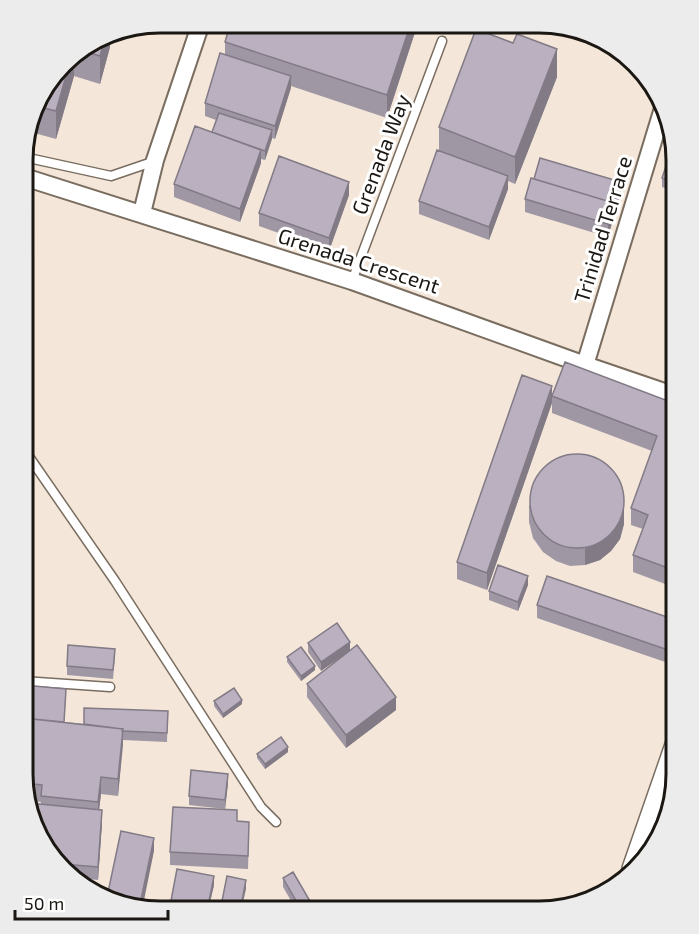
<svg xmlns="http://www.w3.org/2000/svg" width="699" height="934" font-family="'Exo 2',sans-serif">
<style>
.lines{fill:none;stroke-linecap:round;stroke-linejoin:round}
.service-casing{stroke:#796d60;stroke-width:11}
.minor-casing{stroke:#796d60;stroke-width:20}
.tertiary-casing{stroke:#796d60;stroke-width:24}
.service{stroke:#fff;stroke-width:8}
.minor{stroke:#fff;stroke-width:16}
.tertiary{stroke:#fff;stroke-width:21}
.wall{fill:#a097a5}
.shaded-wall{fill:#827b86}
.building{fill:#bab0c0;stroke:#827b86;stroke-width:1.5}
.labels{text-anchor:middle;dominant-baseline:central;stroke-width:6;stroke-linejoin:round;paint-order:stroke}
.street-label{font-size:21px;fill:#1b1712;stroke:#fff}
.rim{fill:none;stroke:#1b1712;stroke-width:3}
</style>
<rect width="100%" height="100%" fill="#f4e6d8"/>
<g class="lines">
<defs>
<path id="service" d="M24,157L111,176L155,161
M352,281L442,41
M23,448L115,581L261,807L276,822
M23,681L110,687"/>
<path id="minor" d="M24,177L352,281L585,365L676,396
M142,213L155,160L199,29
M585,365L664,105"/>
<path id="tertiary" d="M633,869L676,745"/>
</defs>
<use href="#service" class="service-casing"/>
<use href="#minor" class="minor-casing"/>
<use href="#tertiary" class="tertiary-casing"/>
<use href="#service" class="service"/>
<use href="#minor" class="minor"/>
<use href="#tertiary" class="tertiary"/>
</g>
<path class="wall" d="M417,26L387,118L291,86L275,139L272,138L265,160L261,159V163L240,222L174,197V184L212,132L216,120L205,116V103L225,54V42L229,28Z
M110,33V47L100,84L74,76L56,139L27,131L41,91L69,56Z
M557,77L515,184L508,181V189L489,240L419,214V201L439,151V127Z
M676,159V192L662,187V178Z
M621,191L608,237L525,212V199Z
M349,195L329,251L259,226V213Z
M552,396L676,404V588L633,572V555L643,529L631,525V508L652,451L552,413Z
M552,403L487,590L457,579V562Z
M23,473L29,487L25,522H23Z
M529,505L624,524L620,539L611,551L600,560L585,565L570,566L556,561L543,552L533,538L529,522Z
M528,585L518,611L489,600V591Z
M537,605L676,620L671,664L537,618Z
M337,623L321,671L308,652V643Z
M115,657L113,679L67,675V666Z
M287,657L315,670L301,681L287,662Z
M307,684L396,710L346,748L307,697Z
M66,698L64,722L84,724L168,711L167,742L123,740L118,796L101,794L99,809L102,823L98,880L74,878L37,835L41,802L29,800L22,775Z
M214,701L242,704L223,718L214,706Z
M288,752L265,769L257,758V754Z
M228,783L225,809L189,805V796Z
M249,835L248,869L170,865V852Z
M283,878L314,911H297L283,887Z
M214,885L208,911L170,910V906Z"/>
<path class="shaded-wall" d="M410,26H417L387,118V95Z
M110,33V47L100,84V56L106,35Z
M557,49V77L515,184V157Z
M74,54V76L56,139V111L72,55Z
M291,76V88L275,139V126Z
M272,130V139L265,160V151Z
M261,150V163L240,222V209Z
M508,176V189L489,240V227Z
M349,182V195L329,251V238Z
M621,182V191L614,214V205Z
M614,203V216L608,237V224Z
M552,386V403L487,590V573Z
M29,474V487L25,522V509Z
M624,507V524L620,539L611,551L600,560L585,565V549Z
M528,576V585L518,611V602Z
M676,636V649L671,664V651Z
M350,642V651L321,671V662Z
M315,666V670L301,681V676Z
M396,697V710L346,748V735Z
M242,700V704L223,718V714Z
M123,729V745L118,796V779Z
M288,747V752L265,769V764Z
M228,774V783L225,809V800Z
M101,777V794L98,819V802Z
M102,810V823L98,880V867Z
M154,838V851L142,910L139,909Z
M214,876V885L208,911H207Z
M246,880V889L241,911H240Z"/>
<path class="building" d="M410,26L387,95L225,42L229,28Z
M476,29L513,43L517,34L557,49L515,157L439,127Z
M106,35L100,56L80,50Z
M220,53L291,76L275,126L205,103Z
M72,55L56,111L36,106L41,91L69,56Z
M219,113L272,130L265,151L212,132Z
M195,126L261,150L240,209L174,184Z
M672,148L674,149L676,159V183L662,178Z
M437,150L508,176L489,227L419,201Z
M279,156L349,182L329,238L259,213Z
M540,158L621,182L614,205V203L534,179Z
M531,178L614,203L608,224L525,199Z
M565,362L676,404V571L633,555L648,515L631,508L657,436L552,396Z
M522,375L552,386L487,573L457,562Z
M530 501a47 47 0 1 1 94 0a47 47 0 1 1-94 0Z
M23,473L29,474L25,509H23Z
M498,565L528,576L518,602L489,591Z
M547,576L676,620V636L671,651L537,605Z
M337,623L350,642L321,662L308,643Z
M68,645L115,649L113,670L67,666Z
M357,645L396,697L346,735L307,684Z
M301,647L315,666L301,676L287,657Z
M23,685L66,689L64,722L23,718Z
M234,688L242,700L223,714L214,701Z
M84,708L168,711L167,733L122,731L123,729L84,724Z
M23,718L123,729L118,779L101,777L98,802L41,796L42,785L25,783L22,775Z
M281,737L288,747L265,764L257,754Z
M191,770L228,774L225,800L189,796Z
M29,803L102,810L98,867L62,864L37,835Z
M173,807L237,810V821L249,822L248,856L170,852Z
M121,831L154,838L139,909L107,897Z
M177,869L214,876L207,911H194L170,906Z
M293,872L314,908L309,911H302L283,878Z
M227,876L246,880L240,911H220Z
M246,901L275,903L274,911H245Z"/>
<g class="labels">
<g class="street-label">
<text transform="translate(380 154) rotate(-69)">Grenada Way</text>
<text transform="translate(602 229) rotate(-73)">Trinidad Terrace</text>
<text transform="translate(359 260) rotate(18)">Grenada Crescent</text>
</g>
</g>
<path d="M0 0H699V934H0ZM160 33H539A127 127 0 0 1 666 160V774A127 127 0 0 1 539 901H160A127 127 0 0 1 33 774V160A127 127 0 0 1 160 33Z" fill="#edecec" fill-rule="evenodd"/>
<path class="rim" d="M160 33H539A127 127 0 0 1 666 160V774A127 127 0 0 1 539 901H160A127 127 0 0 1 33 774V160A127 127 0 0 1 160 33Z"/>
<path d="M15 910v9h153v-9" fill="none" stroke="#1b1712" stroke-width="3"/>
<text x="24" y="910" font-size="18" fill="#1b1712" stroke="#ffffff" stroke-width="4.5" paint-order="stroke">50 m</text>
</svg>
